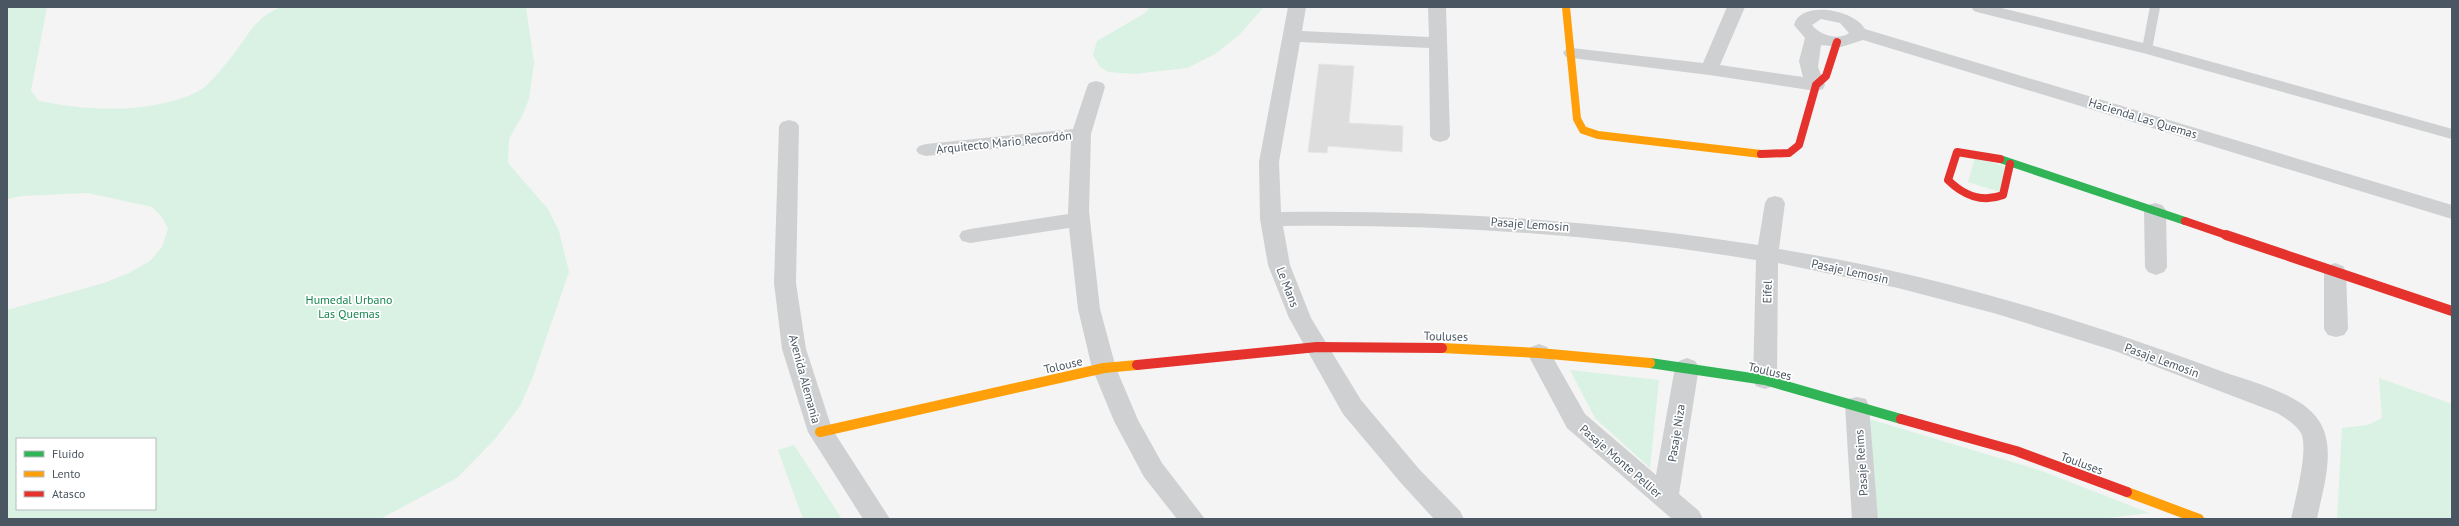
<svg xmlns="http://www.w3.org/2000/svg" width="2459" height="526" font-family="'PT Sans',sans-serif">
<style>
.green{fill:#d9f2e3;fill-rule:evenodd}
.building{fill:#ddddde;stroke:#e5e6e7}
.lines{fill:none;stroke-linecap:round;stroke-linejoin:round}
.lane{stroke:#ced0d2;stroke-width:10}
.street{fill:#ced0d2;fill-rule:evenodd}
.fast-far1{stroke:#30b455;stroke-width:8}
.fast{stroke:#30b455;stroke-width:10}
.slow-far1{stroke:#ff9f0a;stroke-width:8}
.slow{stroke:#ff9f0a;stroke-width:10}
.jam-far1{stroke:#e5322d;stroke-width:8}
.jam{stroke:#e5322d;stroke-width:10}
.labels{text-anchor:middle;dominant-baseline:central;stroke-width:3.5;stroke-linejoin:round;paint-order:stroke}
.street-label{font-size:12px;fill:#4a5661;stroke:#fff}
.park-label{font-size:12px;fill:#17864f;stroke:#fff}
</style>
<rect width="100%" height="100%" fill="#f4f4f4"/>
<path class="green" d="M7,7H47L31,91L39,101C87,111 152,114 197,92C209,86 220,70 229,60C248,38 252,19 281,7H526L534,63L529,99L522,116L509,139L508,163L548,209L559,231L569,272L532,379L520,406L495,439L457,478L380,519H7V310L104,283L129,273L150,261L162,247L168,229L162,217L152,207L88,193L22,196L7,199ZM17,439H155V509H17Z
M1150,7H1264L1239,35L1215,54L1187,68L1134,74L1108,72L1100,67L1093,55L1097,41L1145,13Z
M1975,157L2007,167L2000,192L1968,182Z
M1570,370L1659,380L1650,468L1595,418Z
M2379,378L2452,404V519H2337L2342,428L2368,425L2382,418Z
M1866,418L2042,471L2149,513L2100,519H1878Z
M794,445L842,519H803L778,450Z"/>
<path class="building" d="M1319,64L1354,66L1349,123L1403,126L1402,152L1328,146L1327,153L1308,152Z"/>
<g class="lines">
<path class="lane" d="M1977,7L2147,49L2155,7
M2147,49L2452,134"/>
<path class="street" d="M1288,7H1306L1302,31L1429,37L1428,7H1446L1450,136L1447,140L1440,142L1433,140L1430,136L1429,48L1300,42L1279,162L1281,212C1442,210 1599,220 1758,245L1765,203L1768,198L1775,196L1782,198L1785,203L1779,249C1929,273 2076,317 2218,370C2248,381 2297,392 2317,418C2338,445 2323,488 2317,519H2291C2295,500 2309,450 2301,433C2296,424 2285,418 2277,413L2115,351L1997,314L1898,288L1778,263L1777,380L1774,386L1765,389L1756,386L1753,380L1756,260C1599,234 1442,224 1283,226L1290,265L1311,318L1361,400L1419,469L1460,511L1464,519H1434L1401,483L1343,414L1289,318L1268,265L1260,219L1259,162Z
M1727,7H1745L1720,65L1803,77L1799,61L1805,38L1794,25C1800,0 1854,9 1865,29L2452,205V219L1863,40L1841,47L1821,45L1818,67L1825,85L1823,89L1816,91L1709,75L1572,58L1566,57L1563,53L1566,49L1572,48L1703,63ZM1821,19L1840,23L1849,33C1838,41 1820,35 1812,25Z
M1096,81L1103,83L1105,87L1091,134L1089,211L1100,309L1116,368L1138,420L1162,463L1205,519H1177L1144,477L1114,421L1092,368L1078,309L1069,228L970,243L962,241L959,236L962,231L970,229L1068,214L1071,141L926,156L919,154L916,150L919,146L926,144L1073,129L1087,87L1089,83Z
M789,120L796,122L799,126L796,283L806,349L832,429L890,519H863L808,432L782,349L774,283L779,126L782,122Z
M2155,203L2162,205L2166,210L2167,267L2164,272L2156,275L2148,272L2145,267L2144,210L2148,205Z
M2335,263L2343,266L2346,271L2348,329L2344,335L2336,337L2328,335L2324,329V271L2327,266Z
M1539,344L1547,347L1585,414L1656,475L1675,367L1679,361L1687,358L1695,361L1699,367L1679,494L1699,511L1703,519H1672L1567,428L1527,353L1531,347Z
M1857,397L1866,399L1869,406L1878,519H1852L1845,406L1848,399Z"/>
<path class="fast-far1" d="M2000,159L2185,221"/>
<path class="fast" d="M1650,363L1765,380L1901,419"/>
<path class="slow-far1" d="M1566,7L1577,119L1583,130L1598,135L1761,154"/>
<path class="slow" d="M1442,348L1539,353L1650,363
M820,432L1104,368L1137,365
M2127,492L2199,519"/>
<path class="jam-far1" d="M1761,154L1789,153L1799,145L1816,85L1826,76L1837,42
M2000,159L1957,152L1948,180C1963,195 1982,203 2003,195L2010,164
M2185,221L2229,236"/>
<path class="jam" d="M2226,235L2452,311
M1137,365L1317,347L1442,348
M1901,419L2016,451L2127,492"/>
</g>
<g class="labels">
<g class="street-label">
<text transform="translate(2143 118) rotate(17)">Hacienda Las Quemas</text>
<text transform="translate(1004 142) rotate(-6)">Arquitecto Mario Recordón</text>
<text transform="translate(1530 224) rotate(4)">Pasaje Lemosin</text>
<text transform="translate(1850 271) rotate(12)">Pasaje Lemosin</text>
<text transform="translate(1288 287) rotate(69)">Le Mans</text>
<text transform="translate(1767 292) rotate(-89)">Eifel</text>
<text transform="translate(1446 336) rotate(1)">Touluses</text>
<text transform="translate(2162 360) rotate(20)">Pasaje Lemosin</text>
<text transform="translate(1063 365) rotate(-13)">Tolouse</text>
<text transform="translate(1770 371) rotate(13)">Touluses</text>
<text transform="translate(805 379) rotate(75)">Avenida Alemania</text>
<text transform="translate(1676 433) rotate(-81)">Pasaje Niza</text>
<text transform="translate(1621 461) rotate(41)">Pasaje Monte Pellier</text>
<text transform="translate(1861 463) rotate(-94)">Pasaje Reims</text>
<text transform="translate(2082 463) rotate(20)">Touluses</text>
</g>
<g class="park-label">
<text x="349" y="299">Humedal Urbano<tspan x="349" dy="14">Las Quemas</tspan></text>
</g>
</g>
<rect width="2459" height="526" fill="none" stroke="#4a5661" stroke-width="16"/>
<rect x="16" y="438" width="140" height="72" fill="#ffffff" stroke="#b7bbc0"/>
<rect x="24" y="451" width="20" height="6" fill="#30b455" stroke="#b7bbc0"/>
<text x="52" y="458" font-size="12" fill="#4a5661">Fluido</text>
<rect x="24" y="471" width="20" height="6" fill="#ff9f0a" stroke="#b7bbc0"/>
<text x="52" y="478" font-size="12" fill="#4a5661">Lento</text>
<rect x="24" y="491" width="20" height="6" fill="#e5322d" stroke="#b7bbc0"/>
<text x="52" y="498" font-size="12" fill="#4a5661">Atasco</text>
</svg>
